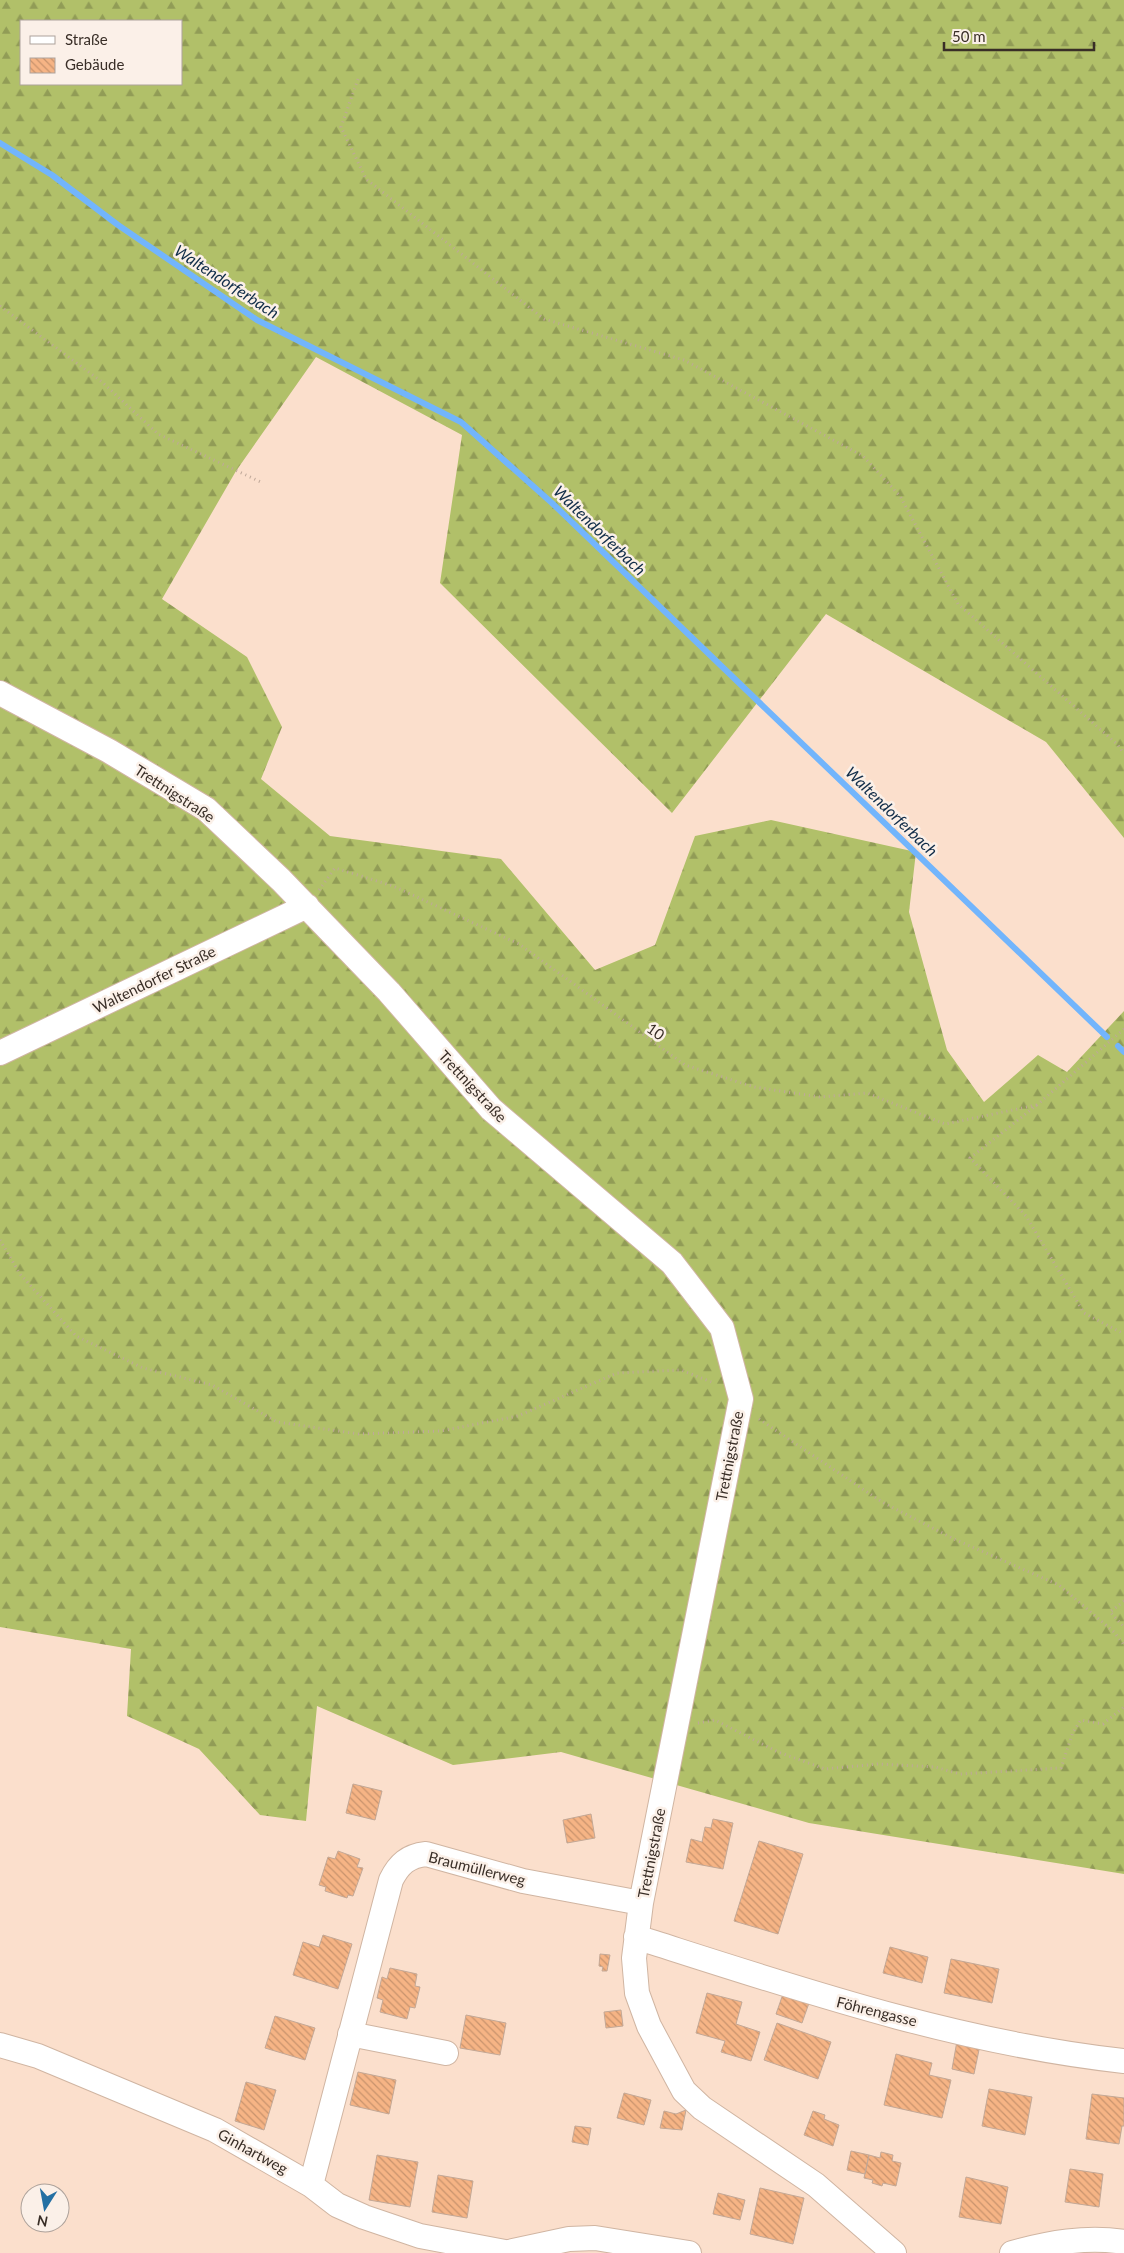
<svg xmlns="http://www.w3.org/2000/svg" width="1124" height="2253" font-family="Lato,sans-serif">
<style>
.forest{fill:url(#forest-firs);fill-rule:evenodd}
.lines{fill:none;stroke-linecap:round;stroke-linejoin:round}
.stream{stroke:#72b5fc;stroke-width:6}
.building{fill:url(#building-back-hatch);stroke:#c3a896}
.minor-casing{stroke:#d0b5a2;stroke-width:26}
.path{stroke:#bfa899;stroke-width:3;stroke-dasharray:1 4;stroke-linecap:butt}
.minor{stroke:#fff;stroke-width:24}
.labels{text-anchor:middle;dominant-baseline:central;stroke-width:5;stroke-linejoin:round;paint-order:stroke}
.street-label{font-size:15px;fill:#392e27;stroke:#fbf0e8}
.water-label{font-size:16px;font-style:italic;fill:#102c48;stroke:#fbf0e8}
</style>
<defs>
<pattern id="forest-firs" width="22" height="20" patternUnits="userSpaceOnUse" patternTransform="scale(1.25)"><rect width="22" height="20" fill="#b1c069"/><path d="M5 1l3.5 6h-7zM16 11l3.5 6h-7z" fill="#919c56"/></pattern>
<pattern id="building-back-hatch" width="6" height="6" patternUnits="userSpaceOnUse" patternTransform="scale(1.25)"><rect width="6" height="6" fill="#f6b485"/><path d="M-1 5l2 2M0 0l6 6M5-1l2 2" fill="none" stroke="#c8936d"/></pattern>
</defs>
<rect width="100%" height="100%" fill="#fbdfcc"/>
<path class="forest" d="M0,0H1124V838L1046,742L826,614L672,813L440,583L462,435L316,357L236,471L162,599L247,657L282,727L261,779L330,836L501,859L595,970L655,945L695,836L771,820L916,852L909,912L947,1050L984,1102L1038,1055L1067,1072L1124,1011V1874L809,1823L561,1752L453,1765L317,1706L306,1821L260,1815L199,1749L127,1716L131,1649L0,1627ZM21,21H181V84H21Z"/>
<g class="lines">
<path class="stream" d="M0,143L52,175L118,225L257,320L461,422L552,503L1107,1037
M1118,1046L1124,1052"/>
</g>
<path class="building" d="M353,1784L382,1791L375,1820L346,1813Z
M591,1814L595,1838L567,1843L563,1820Z
M713,1819L733,1823L723,1869L686,1862L691,1839L702,1842L705,1827L711,1828Z
M759,1841L803,1854L778,1934L734,1921Z
M338,1851L360,1859L357,1867L363,1868L353,1896L348,1895L347,1898L325,1891L326,1887L319,1885L328,1857L335,1859Z
M323,1935L352,1944L338,1989L293,1975L303,1942L319,1947Z
M890,1947L928,1957L922,1983L883,1973Z
M600,1954L610,1955L607,1971H602L603,1967L599,1966Z
M951,1959L999,1969L992,2003L944,1993Z
M390,1968L417,1974L415,1986L420,1987L415,2008L410,2007L407,2019L380,2012L383,2000L377,1998L382,1977L387,1979Z
M707,1993L742,2002L736,2024L760,2032L751,2061L721,2052L725,2041L696,2033Z
M783,1994L809,2003L802,2023L776,2014Z
M621,2010L623,2026L606,2028L604,2012Z
M466,2015L506,2023L500,2055L460,2048Z
M275,2016L315,2028L305,2060L265,2048Z
M777,2023L831,2042L818,2079L764,2060Z
M957,2041L980,2045L974,2074L952,2069Z
M896,2054L932,2063L929,2075L951,2080L942,2118L884,2105Z
M358,2072L396,2080L389,2114L350,2105Z
M246,2082L276,2090L264,2130L235,2121Z
M989,2089L1032,2097L1025,2135L982,2126Z
M624,2093L651,2100L644,2125L617,2118Z
M1092,2094L1124,2098V2126H1122L1119,2144L1086,2139Z
M686,2110L682,2130L660,2128L664,2111L676,2114Z
M813,2111L825,2115L824,2119L839,2125L833,2146L804,2135Z
M575,2126L591,2128L588,2145L572,2142Z
M851,2151L869,2155L865,2174L847,2170Z
M881,2152L893,2155L892,2161L901,2163L896,2186L883,2183L882,2186L872,2183L873,2180L864,2178L869,2155L880,2158Z
M377,2155L418,2162L410,2207L369,2200Z
M1070,2169L1103,2174L1099,2207L1065,2202Z
M438,2175L473,2181L467,2218L432,2212Z
M966,2177L1008,2187L1001,2224L959,2217Z
M760,2188L804,2198L793,2244L750,2234Z
M718,2193L745,2200L740,2220L713,2214Z"/>
<g class="lines">
<defs>
<path id="minor" d="M0,693L109,751L206,809L281,880L389,992L491,1109L672,1263L722,1328L741,1399L641,1903L634,1958L637,1993L649,2026L684,2091L702,2108L816,2185L894,2253
M0,1053L307,906
M636,1937C796,1988 957,2043 1124,2061
M350,2034L446,2053
M0,2045L38,2056L215,2130L311,2185L337,2205L364,2217L420,2236L505,2252
M311,2185L391,1880C399,1864 408,1856 426,1854L523,1881L641,1903
M504,2253L569,2239L595,2238L689,2253
M1012,2253C1049,2243 1086,2236 1124,2242"/>
</defs>
<use href="#minor" class="minor-casing"/>
<path class="path" d="M358,79L341,127L366,179L544,319L684,360L863,456L900,496L958,604L1118,745L1124,754
M0,306L102,382L158,434L263,483
M319,890L335,868L393,886L519,944L685,1065L754,1087L820,1097L867,1093L945,1124L1037,1105
M1124,1029L1037,1105L970,1158L1026,1216L1084,1313L1124,1334
M0,1240L20,1274L76,1336L143,1368L212,1385L277,1422L359,1434L441,1431L518,1416L617,1373L681,1370L714,1383
M759,1419L882,1502L954,1539L1059,1585L1114,1632L1124,1645
M1124,1601L1110,1612L1124,1627
M698,1723L715,1720L778,1752L825,1769L878,1764L935,1767L960,1774L1061,1768L1073,1732L1081,1720L1103,1724L1124,1707"/>
<use href="#minor" class="minor"/>
</g>
<g class="labels">
<g class="street-label">
<text transform="translate(175 793) rotate(33)">Trettnigstraße</text>
<text transform="translate(154 979) rotate(-26)">Waltendorfer Straße</text>
<text transform="translate(656 1031) rotate(35)">10</text>
<text transform="translate(473 1086) rotate(47)">Trettnigstraße</text>
<text transform="translate(729 1456) rotate(-79)">Trettnigstraße</text>
<text transform="translate(651 1853) rotate(-79)">Trettnigstraße</text>
<text transform="translate(477 1868) rotate(14)">Braumüllerweg</text>
<text transform="translate(877 2011) rotate(14)">Föhrengasse</text>
<text transform="translate(253 2151) rotate(29)">Ginhartweg</text>
</g>
<g class="water-label">
<text transform="translate(227 281) rotate(33)">Waltendorferbach</text>
<text transform="translate(600 530) rotate(44)">Waltendorferbach</text>
<text transform="translate(892 811) rotate(44)">Waltendorferbach</text>
</g>
</g>
<rect x="20" y="20" width="162" height="65" fill="#fbf0e8" stroke="#ada29b"/>
<rect x="30" y="36" width="25" height="8" fill="#ffffff" stroke="#ada29b"/>
<text x="65" y="45" font-size="15" fill="#392e27">Straße</text>
<rect x="30" y="58" width="25" height="15" fill="url(#building-back-hatch)" stroke="#ada29b"/>
<text x="65" y="70" font-size="15" fill="#392e27">Gebäude</text>
<g transform="translate(45 2208) rotate(191)"><circle r="24" fill="#fbf0e8" stroke="#ada29b"/>
<path d="M0-4L9 19L0 12L-9 19Z" fill="#2470a3"/>
<text y="-8" font-size="14" font-weight="bold" text-anchor="middle" fill="#392e27">N</text>
</g>
<path d="M944 42v8h150v-8" fill="none" stroke="#392e27" stroke-width="2.5"/>
<text x="952" y="42" font-size="15" fill="#392e27" stroke="#fbf0e8" stroke-width="4" paint-order="stroke">50 m</text>
</svg>
